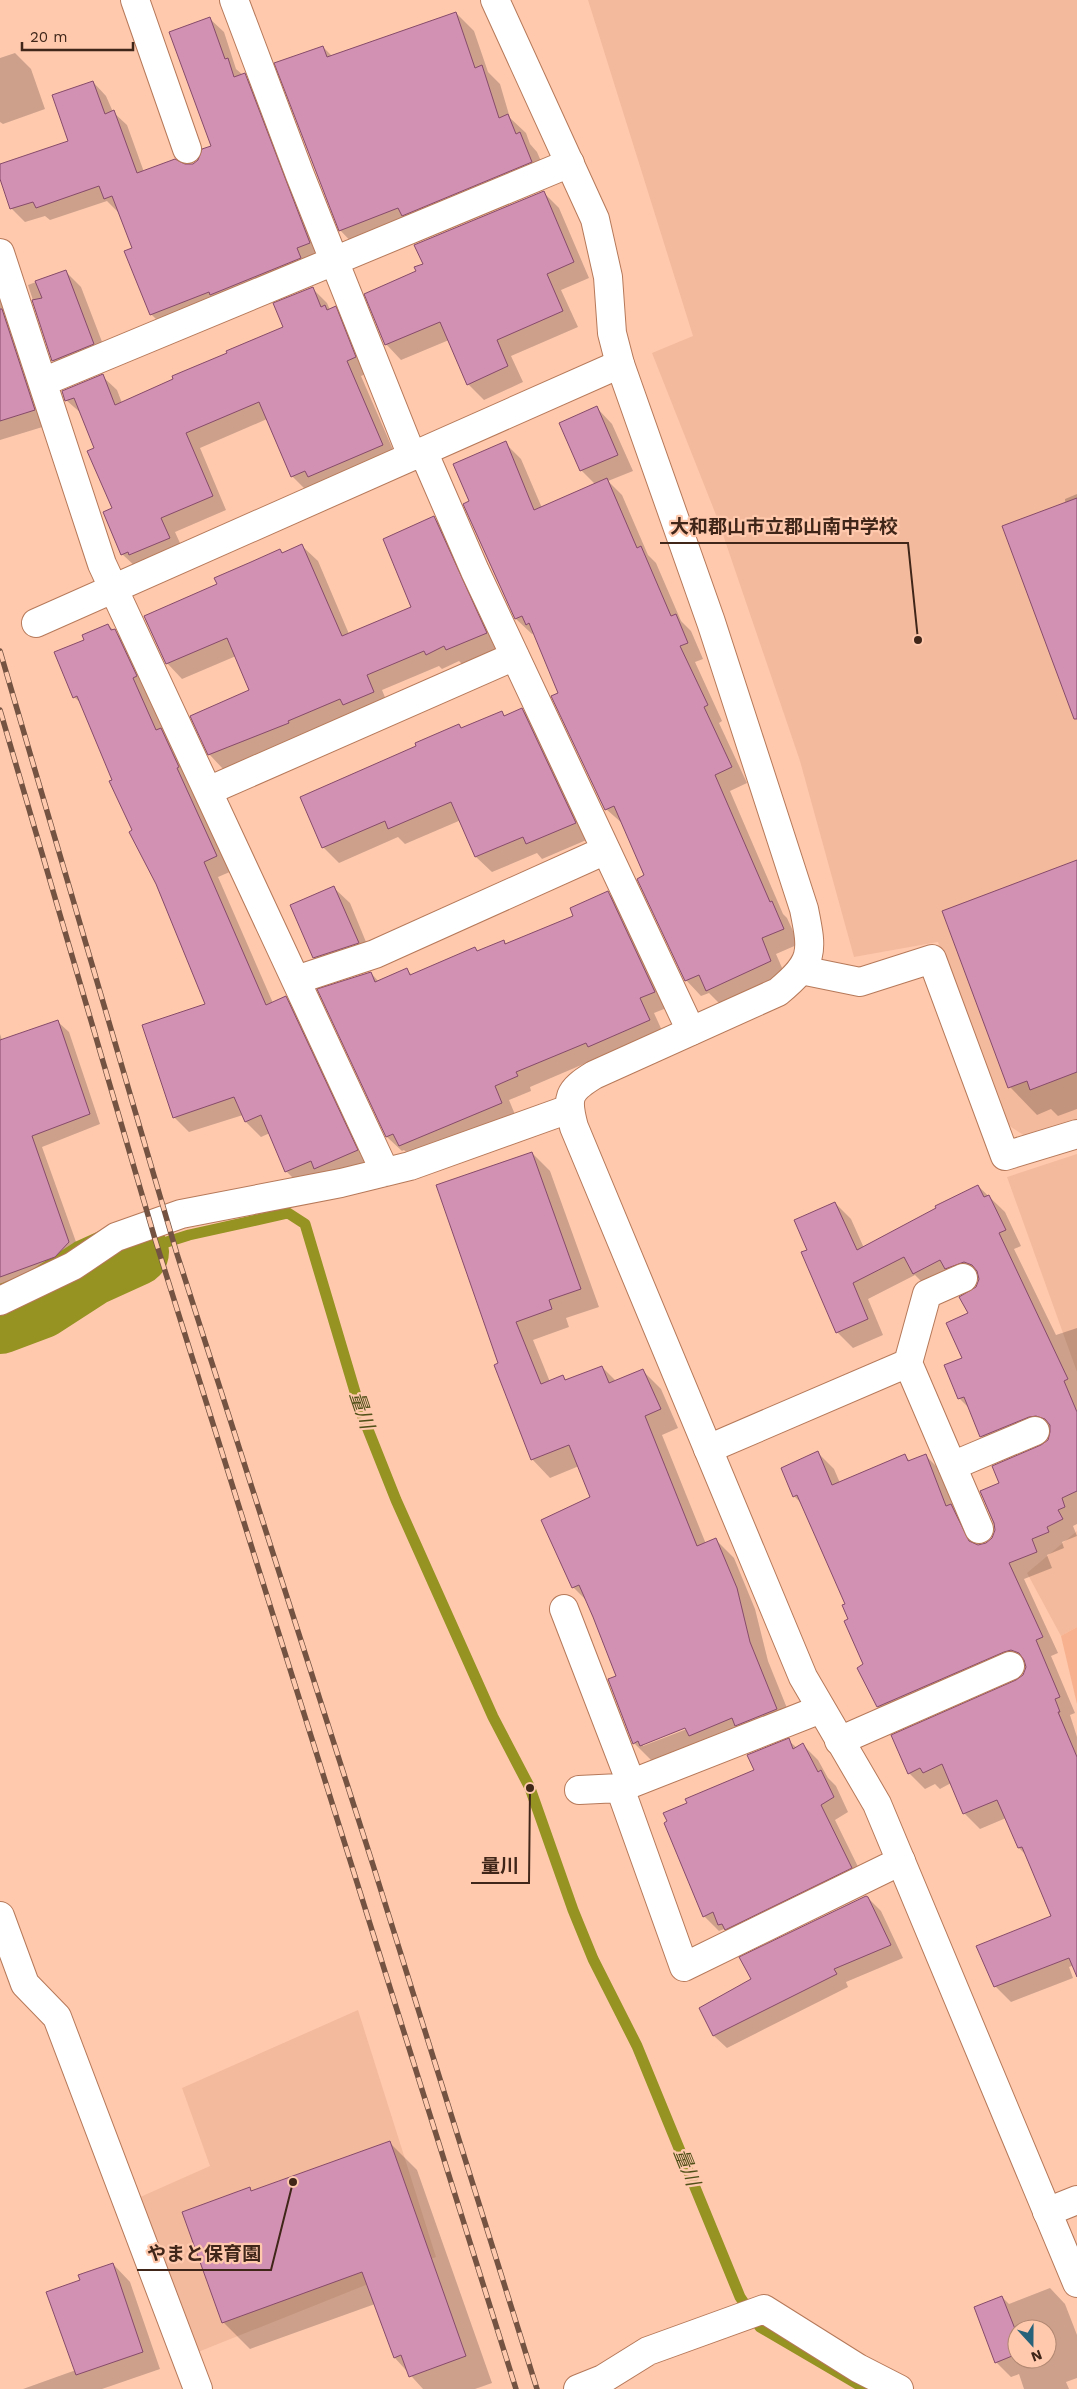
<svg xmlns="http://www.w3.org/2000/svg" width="1077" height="2389" font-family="'Work Sans','Noto Sans JP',sans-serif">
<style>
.built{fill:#f4ba9d}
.green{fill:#f7b18e}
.shadow{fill:#0003;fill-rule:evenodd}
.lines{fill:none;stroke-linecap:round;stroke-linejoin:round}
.stream{stroke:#969322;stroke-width:11}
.river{stroke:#969322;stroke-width:68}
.building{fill:#d291b2;stroke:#864b6a}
.street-casing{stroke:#b67959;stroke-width:30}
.secondary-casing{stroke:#b67959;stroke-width:30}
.street{stroke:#fff;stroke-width:28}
.secondary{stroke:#fff;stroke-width:28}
.rail-casing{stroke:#745342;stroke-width:5.5}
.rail{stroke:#ffc9ae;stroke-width:4;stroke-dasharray:11;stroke-linecap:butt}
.labels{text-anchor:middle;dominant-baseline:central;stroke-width:4.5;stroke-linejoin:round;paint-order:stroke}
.water-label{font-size:19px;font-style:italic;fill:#515018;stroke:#ffc9ae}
.leader{fill:none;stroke:#3f2619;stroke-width:2}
.callout-dot{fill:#3f2619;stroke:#ffc9ae;stroke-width:2}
.callout-label{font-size:19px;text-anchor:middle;font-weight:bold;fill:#3f2619;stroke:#ffc9ae;stroke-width:4.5;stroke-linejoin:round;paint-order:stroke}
</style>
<rect width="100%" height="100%" fill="#ffc9ae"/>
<path class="built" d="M588,0H1077V1121L1025,1136L1002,1121L938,942L854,957L800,761L718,520L652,353L693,336Z
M1077,1154V1372L1007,1177Z
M1077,1531V1627L1061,1636L1027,1573Z
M358,2010L436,2257L198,2352L138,2198L210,2166L182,2088Z"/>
<path class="green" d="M1077,1627V1704L1061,1636Z"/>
<path class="shadow" d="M456,13L474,31L488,72L500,84L510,118L526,133L530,144L537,152L549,180L358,249L340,230L276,63L323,47L332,56Z
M210,19L224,32L236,69L258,88L323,256L165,328L151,314L134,249L118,212L107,201L50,220L45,216L25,222L12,209L0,175V166L69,141L93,82L106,96L113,112L127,125L144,172L193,165L213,147Z
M15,53L31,69L45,109L3,124L0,122V58Z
M543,192L559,208L589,278L561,290L578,327L511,356L523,382L484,400L468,384L449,340L401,360L386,344L418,271L424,264Z
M65,271L81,287L109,360L69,376L53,361L28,285Z
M312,288L327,303L330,310L335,308L350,322L370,372L361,376L397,459L307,491L292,476L267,419L200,448L226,510L175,532L184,552L137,568L122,554L113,509L96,449L82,414L66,400L102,376L117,390L122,403L285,328Z
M0,290L49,425L0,440Z
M597,408L612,424L633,471L608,481L622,495L648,555L656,563L681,621L691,631L703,659L695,662L722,721L719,723L747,783L730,791L783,914L787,918L799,944L776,954L786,977L722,1006L709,993L701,996L686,980L623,824L606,809L534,633L532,634L516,619L465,505L471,502L505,443L521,459L542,508L596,485L581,470Z
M1077,494V698L1065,499Z
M434,518L449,533L501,648L463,665L459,661L442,669L439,666L382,690L389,707L224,770L209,754L251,691L236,656L182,679L167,663L283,554L302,546L318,561L349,634L413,607Z
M108,625L130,646L165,733L176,745L232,871L218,877L273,1003L286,998L301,1014L372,1166L302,1187L286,1171L270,1133L261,1137L246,1122L243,1115L189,1132L174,1117L206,1005L82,704L74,697L86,640Z
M522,709L537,725L591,838L542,859L537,853L492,872L476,857L461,820L405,844L398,837L339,863L323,847L418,747L459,726L463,729L501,713L505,716Z
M1077,861V1109L1058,1116L1051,1109L1037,1115L1010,1087L944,911Z
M334,888L350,903L373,959L330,973L314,957Z
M608,893L623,907L669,1007L654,1013L664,1035L600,1057L530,1087L531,1091L509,1100L516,1117L414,1160L404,1150L402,1151L387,1137L319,990L371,973L379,982L407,970L412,975L475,948L478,952L504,941L507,945L575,916Z
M58,1022L69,1032L100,1124L42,1147L80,1253L0,1292V1034L2,1040Z
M532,1153L550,1171L599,1307L566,1318L569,1327L533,1340L550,1382L563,1377L567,1381L602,1367L617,1382L643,1371L661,1389L678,1428L662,1435L706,1544L716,1540L734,1558L755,1609L768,1661L795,1728L652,1761L634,1743L617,1677L588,1602L573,1587L591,1497L579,1466L550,1478L532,1459L499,1364ZM691,1725L692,1727L643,1746V1743Z
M978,1186L1005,1212L1021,1246L1014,1249L1056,1335L1077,1328V1524L1073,1526L1077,1536L1062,1542L1064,1548L1047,1555L1052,1568L1024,1579L1058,1653L1051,1656L1075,1713L1070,1715L1077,1737V1964L1069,1967L1073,1978L1011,2002L995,1986L1051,1917L1026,1855L1019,1848L1006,1818L980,1829L964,1813L951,1783L940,1789L935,1784L925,1789L909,1773L1023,1676L1026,1666L1020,1667L894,1722L878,1707L850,1620L847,1605L802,1504L794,1496L818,1453L834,1469L840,1483L905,1456L910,1461L925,1455L941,1471L977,1546L985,1545L992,1540L996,1530L981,1492L1001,1483L1049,1441L1052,1431L997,1452L982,1436L971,1410L959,1398L970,1313L979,1278L962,1284L929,1289L915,1275L868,1299L883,1335L853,1348L837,1332L809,1250L835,1203L851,1219L864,1248Z
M788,1740L797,1748L803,1745L818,1760L828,1778L836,1786L848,1812L835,1820L866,1883L734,1939L724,1929L719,1931L704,1916L756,1771Z
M868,1898L881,1911L903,1958L846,1982L848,1987L727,2048L714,2036L700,2008L753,1980Z
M390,2143L417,2170L492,2383L475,2389H423L395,2358L375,2304L250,2349L223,2322L249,2189L252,2192Z
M113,2264L130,2282L160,2369L102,2389H23L76,2370L82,2281Z
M1050,2288L1065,2304L1077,2335V2378L1066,2382L1069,2389H1024L1019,2374L1011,2377L996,2362L1002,2297L1009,2304ZM1017,2329H1047V2359H1017Z"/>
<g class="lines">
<path class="stream" d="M135,1252L189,1235L288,1213L305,1224L361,1412L396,1500L493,1717L530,1788L573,1910L593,1959L637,2046L740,2297L760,2327L866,2389"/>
<path class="river" d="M0,1320L40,1305L91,1272L135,1252"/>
</g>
<path class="building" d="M456,12L475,68L482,65L499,118L508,114L516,134L520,132L532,162L402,216L398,208L339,231L274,63L323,46L327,57Z
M210,17L225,59L228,58L234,77L245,73L310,243L297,248L301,258L210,295L209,292L150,315L124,251L132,248L112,196L104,199L99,186L36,208L33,202L10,209L0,179V164L68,141L52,95L93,81L105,114L114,110L137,173L175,159L185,164H193L198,160L202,149L211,146L169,32Z
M544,191L574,262L547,274L563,311L497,340L508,366L467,385L440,322L385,345L364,294L416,271L414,267L423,264L414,245Z
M66,270L94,344L52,361L32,300L42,298L35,281Z
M313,287L321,307L325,305L327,310L336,306L356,357L347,361L383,445L308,477L305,471L291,477L259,402L186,433L213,496L161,518L170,538L129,555L128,552L121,555L103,512L112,508L87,451L94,448L74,398L65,401L62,391L103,374L115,405L173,379L172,376L227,353L226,351L283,327L273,303Z
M0,309H2L35,410L0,421Z
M597,406L618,455L580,471L559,423Z
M506,441L534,510L607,478L637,548L641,546L671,616L676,614L688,643L680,646L708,705L704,707L732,767L715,775L770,902L772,901L784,929L762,938L771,961L706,991L699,975L685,981L637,879L644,875L614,806L605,810L551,696L558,693L529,623L526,625L522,616L515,619L463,504L469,501L453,464Z
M1077,498V719H1074L1002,526Z
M434,516L487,633L446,650L444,646L426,655L424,651L367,675L374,692L343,705L340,699L288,721L289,723L208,755L190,716L249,690L227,638L166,664L144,616L217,584L214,578L251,562L280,549L282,553L302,544L342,636L411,607L383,539Z
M108,624L111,630L115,629L137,676L133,678L156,730L161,728L179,767L177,768L217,856L204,862L266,1005L286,996L358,1150L314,1169L311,1161L285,1172L261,1115L245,1122L234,1097L173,1118L142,1025L205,1004L156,884L129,832L132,830L109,781L112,780L77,696L73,698L54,652L84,640L82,635Z
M522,708L576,823L526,844L523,837L475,857L451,802L388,829L385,821L322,848L300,797L416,746L415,743L459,724L461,728L502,711L504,716Z
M1077,860V1072L1030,1090L1027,1081L1008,1088L942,911Z
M334,886L359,943L313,958L290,905Z
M608,891L655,992L640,998L650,1020L588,1047L586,1043L516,1072L518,1076L495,1086L502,1103L399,1146L393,1134L386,1137L317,989L371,972L375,982L407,968L410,975L475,947L477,951L504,940L505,944L573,916L570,908Z
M58,1020L90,1114L32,1136L69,1242L55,1257L0,1277V1040Z
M532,1152L581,1289L549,1300L552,1309L516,1322L541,1384L563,1375L565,1380L602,1366L609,1383L643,1369L661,1409L645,1416L697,1546L716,1538L737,1588L750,1642L777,1709L735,1726L732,1718L689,1736L685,1728L640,1746L638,1741L633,1744L608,1679L616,1676L593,1617L579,1585L572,1588L541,1520L590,1497L569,1445L531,1460L494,1365L498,1363L436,1185Z
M978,1185L984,1197L989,1195L1006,1230L999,1233L1068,1379L1064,1381L1077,1412V1491L1062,1498L1065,1507L1058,1510L1063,1519L1047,1527L1049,1532L1032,1539L1037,1552L1009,1563L1043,1637L1036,1640L1060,1697L1055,1699L1060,1712H1058L1077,1757V1977L1069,1958L994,1987L976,1946L1051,1916L1022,1847L1018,1848L997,1800L963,1814L942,1764L923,1773L920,1768L908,1774L891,1735L1016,1680L1023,1675L1026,1667L1024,1660L1019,1653L1011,1650L1004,1652L877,1707L857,1668L863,1664L844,1621L848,1619L842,1605L845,1604L797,1495L793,1497L781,1468L818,1451L832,1485L905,1454L908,1461L926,1454L946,1506L951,1504L969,1541L978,1545L986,1543L992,1538L995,1530L994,1523L980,1491L999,1483L992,1466L1041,1445L1048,1440L1050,1432V1425L1045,1419L1036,1416L1029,1417L980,1437L964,1397L958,1399L944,1365L962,1358L946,1323L968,1313L959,1297L976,1287L979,1279L977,1271L972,1265L964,1262L945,1269L940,1260L913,1274L904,1257L853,1283L868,1319L836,1333L801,1252L807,1250L794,1220L835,1202L857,1250L936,1208L935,1206Z
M789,1738L793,1749L803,1743L818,1772L821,1770L834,1797L821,1805L852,1868L725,1930L722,1924L718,1925L713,1912L703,1917L664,1823L667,1821L663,1813L687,1803L685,1799L754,1770L747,1755Z
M866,1896L868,1897L891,1945L834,1969L837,1974L713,2036L699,2008L751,1979L739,1957Z
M390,2141L466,2356L409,2377L401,2355L394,2358L362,2272L222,2323L182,2212L250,2187L251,2191Z
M113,2263L143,2352L76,2375L46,2292L80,2280L78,2275Z
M1002,2296L1017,2334V2354L995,2363L974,2307Z"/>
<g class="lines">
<defs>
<path id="street" d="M135,0L187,149
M234,0L300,175L412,456
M0,253L102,564L385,1172
M43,382L570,163
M423,451L475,571L691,1031
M36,623C231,538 425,450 620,364
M208,791L515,656
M801,970L860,982L932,959L1005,1156L1077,1134
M296,980L375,954L606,850
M0,1301L73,1266L116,1237L181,1214L341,1183L410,1166L569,1109
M908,1363L927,1294L963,1278
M708,1449L908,1363L979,1529
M952,1466L1035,1431
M564,1609L631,1783
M839,1741L1010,1666
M620,1788L684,1967L901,1861
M579,1790L620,1788L821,1709
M0,1916L25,1984L57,2017L198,2389
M1047,2212L1077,2200
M578,2389L603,2379L648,2351L764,2309L858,2368L899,2389"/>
<path id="secondary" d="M495,0L595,219L608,277L612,333L620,364L711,622L804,909C813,953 814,962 778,992L594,1075C568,1091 566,1097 574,1127L803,1677L877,1804L1077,2283"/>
</defs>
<use href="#street" class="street-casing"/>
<use href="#secondary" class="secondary-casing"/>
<use href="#street" class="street"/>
<use href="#secondary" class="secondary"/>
<defs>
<path id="rail" d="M0,651L177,1254L373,1865L537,2389
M0,710L155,1239L516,2389"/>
</defs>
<use href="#rail" class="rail-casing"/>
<use href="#rail" class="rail"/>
</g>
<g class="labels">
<g class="water-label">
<text transform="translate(362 1410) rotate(71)">量川</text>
<text transform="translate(687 2167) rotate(68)">量川</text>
</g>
</g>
<path class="leader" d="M918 640L908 543H660M530 1788L529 1883H471M293 2182L271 2270H137"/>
<g class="callout-dot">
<circle cx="918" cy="640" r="5"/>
<circle cx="530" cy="1788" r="5"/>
<circle cx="293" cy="2182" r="5"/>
</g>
<g class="callout-label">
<text x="784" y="533">大和郡山市立郡山南中学校</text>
<text x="500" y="1872">量川</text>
<text x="204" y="2260">やまと保育園</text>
</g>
<g transform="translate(1032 2344) rotate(159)"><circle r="24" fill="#ffc9ae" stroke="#b28872"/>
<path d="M0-4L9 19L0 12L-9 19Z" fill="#26627a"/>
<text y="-8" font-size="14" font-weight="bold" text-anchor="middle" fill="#3f2619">N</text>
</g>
<path d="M22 42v8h111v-8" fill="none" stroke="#3f2619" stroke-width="2.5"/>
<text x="30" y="42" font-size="15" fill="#3f2619" stroke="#ffc9ae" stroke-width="4" paint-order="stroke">20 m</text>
</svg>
